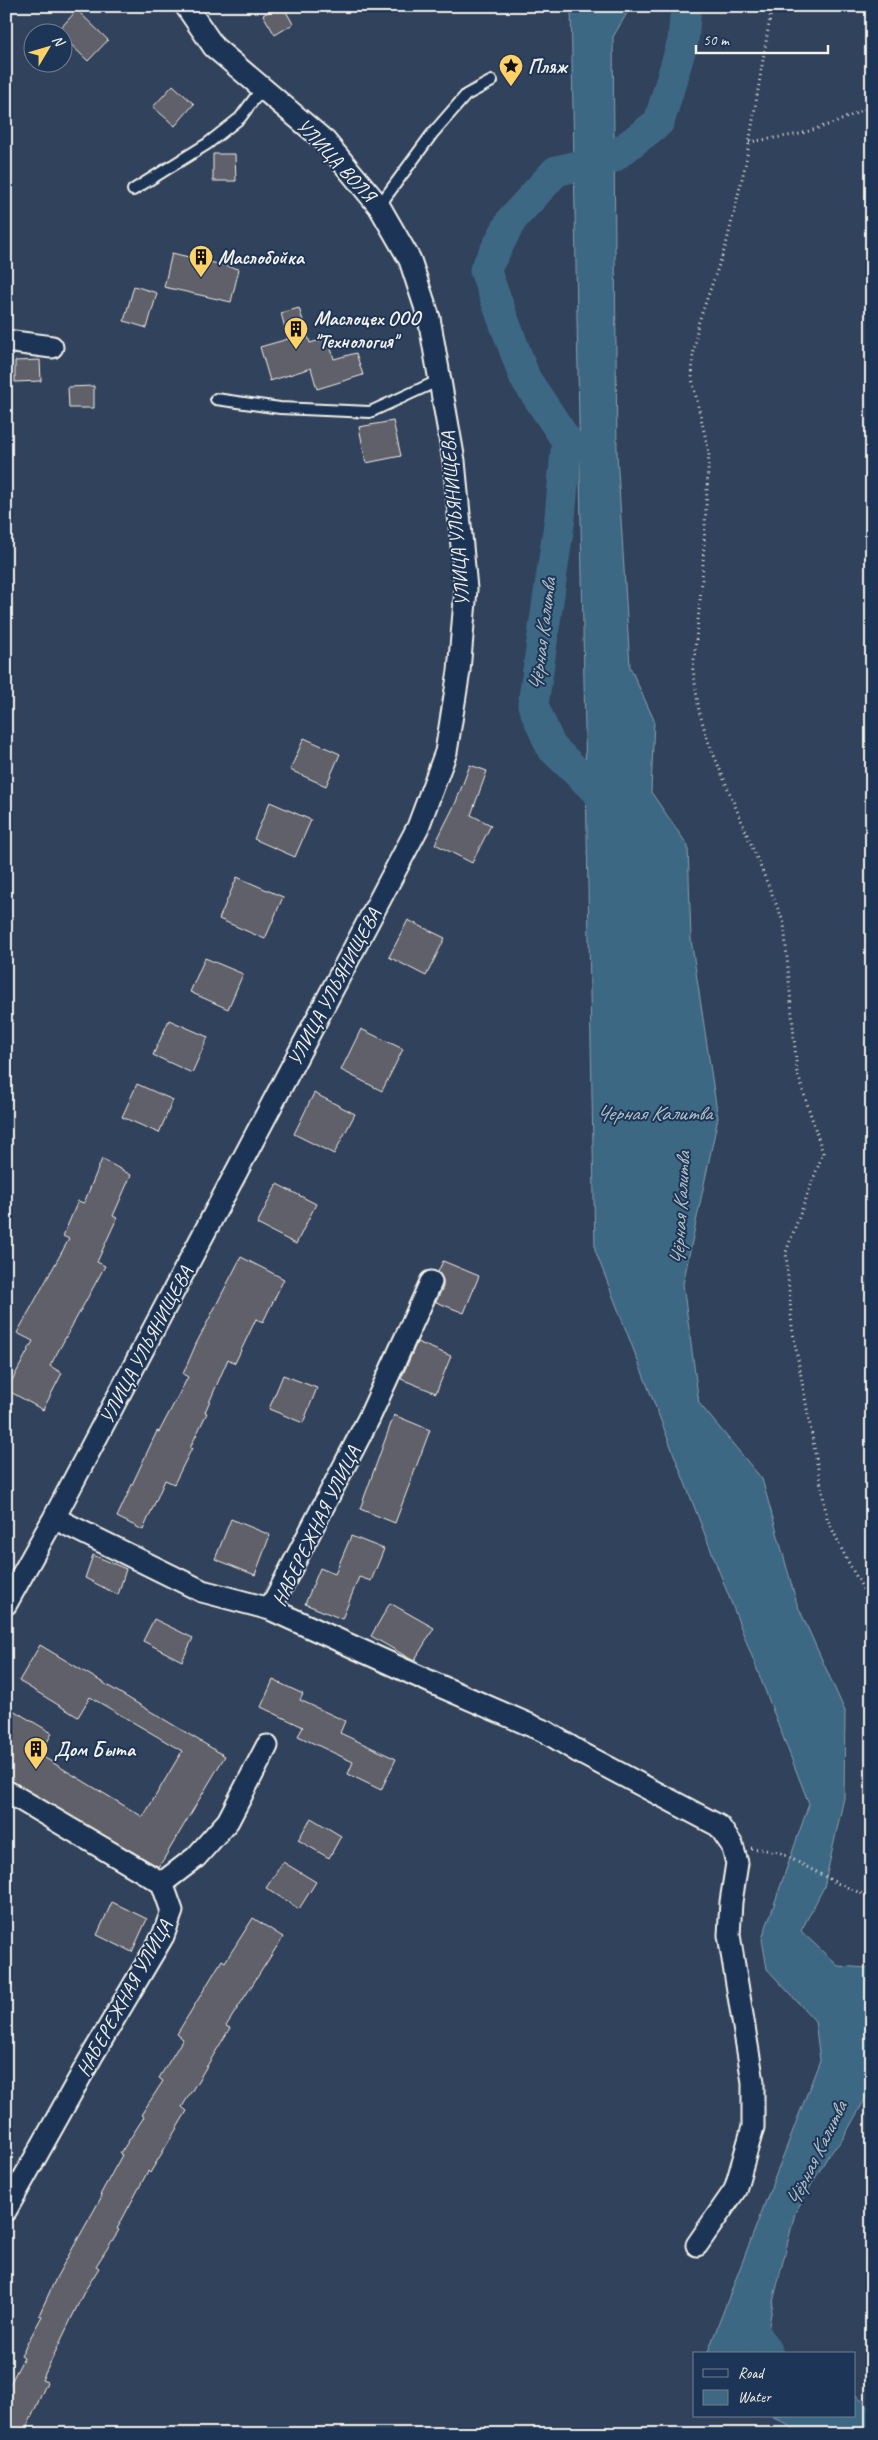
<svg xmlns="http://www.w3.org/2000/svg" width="878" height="2440" font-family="Caveat,sans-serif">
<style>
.water{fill:#3e6884;stroke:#879fac}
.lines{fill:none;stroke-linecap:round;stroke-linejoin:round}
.river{stroke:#3e6884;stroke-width:31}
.building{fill:#5f6169;stroke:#f4f1e8}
.service-casing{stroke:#f4f1e8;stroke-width:14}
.minor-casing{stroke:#f4f1e8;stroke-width:25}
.path{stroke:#f4f1e8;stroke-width:3;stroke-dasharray:1 4;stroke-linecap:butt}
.service{stroke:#1d3557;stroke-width:10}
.minor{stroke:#1d3557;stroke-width:21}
.labels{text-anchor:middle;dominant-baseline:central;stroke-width:4;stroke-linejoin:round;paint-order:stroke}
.poi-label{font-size:20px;font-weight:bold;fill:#f4f1e8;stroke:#1d3557;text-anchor:start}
.street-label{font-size:20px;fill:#f4f1e8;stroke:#1d3557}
.water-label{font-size:21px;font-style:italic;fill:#b4c1c5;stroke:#1d3557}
</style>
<rect width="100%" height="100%" fill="#31425c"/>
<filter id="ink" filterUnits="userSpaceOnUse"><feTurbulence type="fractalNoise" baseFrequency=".02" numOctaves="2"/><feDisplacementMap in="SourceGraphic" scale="10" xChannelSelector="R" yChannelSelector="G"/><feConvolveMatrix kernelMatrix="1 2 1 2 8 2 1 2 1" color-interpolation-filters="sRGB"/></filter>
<g filter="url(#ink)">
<path class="water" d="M571,6H631L613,37L617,454L630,667L654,720L651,792L688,846L691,939L718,1118L683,1284L699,1403L762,1479L797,1604L845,1711L844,1798L824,1887L801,1931L838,1966L868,1968L872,1964V2087L842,2140L828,2156L795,2213L773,2302L764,2354H707L820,2060L815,2021L767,1969L762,1939L809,1804L595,1250Z
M854,2394C872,2405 872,2414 872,2434H802L772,2416H854Z"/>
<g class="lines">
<path class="river" d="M613,811L611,805L551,747L533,705L560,517L567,441L525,378L485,270L512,219L556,171L612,158L659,122L683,41L686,6
M747,2312L746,2318L768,2354"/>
</g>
<path class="building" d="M278,6H283L293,24L275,35L263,15Z
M77,10L108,40L88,61L62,36V32H57Z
M173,85L194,104L175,126L153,107Z
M213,154H235L236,181H213Z
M172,253L239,269L231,302L164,287Z
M134,286L157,293L147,328L124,321Z
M299,308L310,343L328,338L334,359L356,353L363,375L317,389L311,368L270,381L260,347L288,339L281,313Z
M40,360L41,381L15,382V361Z
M94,386V408H69L68,387Z
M393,421L401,456L366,463L359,427Z
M304,738L340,754L326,786L290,770Z
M470,765L487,771L471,815L491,825L472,863L435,844L456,802Z
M270,802L311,820L295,857L254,839Z
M237,877L283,897L265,939L219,919Z
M408,920L445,938L426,976L389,957Z
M205,958L243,974L228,1009L190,992Z
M169,1020L208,1037L192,1073L153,1055Z
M361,1029L403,1049L382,1091L341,1070Z
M137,1084L173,1100L159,1133L122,1117Z
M314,1093L355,1114L334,1154L294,1134Z
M102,1159L131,1175L113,1216L117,1218L97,1262L105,1266L50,1366L62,1373L43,1410L7,1390L33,1341L17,1333L69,1239L63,1236L78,1201L84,1203Z
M277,1184L316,1204L296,1244L257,1224Z
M241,1257L284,1279L263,1322L256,1319L235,1363L228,1359L205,1412L207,1413L190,1448H192L174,1484L165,1480L143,1530L117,1517L157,1431L159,1432L188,1377L183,1374L196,1344Z
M443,1261L479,1276L464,1313L436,1302L443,1287V1280L438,1272Z
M417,1342L451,1356L436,1393L401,1379Z
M283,1375L317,1388L303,1423L269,1409Z
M394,1415L430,1430L395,1523L360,1509Z
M231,1519L270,1535L255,1575L215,1559Z
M351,1536L384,1549L371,1581L359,1577L342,1619L305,1604L320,1568L335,1574Z
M93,1555L126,1569L118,1595L85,1578Z
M390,1603L434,1628L414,1661L371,1636Z
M154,1619L193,1638L182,1661L143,1641Z
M40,1645L225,1756L159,1867L6,1779V1706L52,1733L40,1755L143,1817L182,1751L90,1697L78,1717L19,1681Z
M273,1680L303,1694L300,1700L345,1721L340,1733L396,1759L381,1790L348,1774L353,1762L298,1736L303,1727L261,1707Z
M311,1818L341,1836L329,1858L298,1840Z
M283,1862L316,1882L299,1909L266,1888Z
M112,1902L147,1919L132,1952L97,1935Z
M253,1918L283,1937L226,2026L230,2028L182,2107L187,2111L150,2173L148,2171L117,2229L119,2230L96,2266L99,2268L84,2292L42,2380L47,2382L24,2434H6V2392L24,2357L21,2355L42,2316L39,2315L57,2276L102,2196L100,2195L122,2155L120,2154L144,2117L141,2115L163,2081L159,2078L183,2039L177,2034L222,1960L225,1962Z"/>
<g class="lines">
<defs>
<path id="service" d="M133,190L207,144L240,118L263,87
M379,206L432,134L466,95L492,81
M216,399L280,408L370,412L440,380"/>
<path id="minor" d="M6,341L52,347
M54,1518L202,1591L270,1609L433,1683L546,1732L579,1752L719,1826L732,1845L737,1863L731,1902L729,1935L753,2082V2127L735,2190L697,2245
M6,1604L54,1518L418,827L446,752L459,671L466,589L454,461L429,318L410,260L379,206L325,141L214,47L186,6
M270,1609L369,1418L431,1282
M6,1791L162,1883
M6,2210L93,2054L163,1936L172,1911L162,1883L196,1857L228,1821L267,1746"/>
</defs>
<use href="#service" class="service-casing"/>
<use href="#minor" class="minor-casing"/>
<path class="path" d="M772,6L746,162L726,245L698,324L693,357L692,379L709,453L702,581L693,669L699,711L708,741L784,923L797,1072L823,1153L786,1252L792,1327L827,1518L845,1556L869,1600L872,1610
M749,142L800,134L837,122L872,106
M751,1848L779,1852L837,1883L872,1898"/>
<use href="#service" class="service"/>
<use href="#minor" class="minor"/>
</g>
</g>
<defs>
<symbol id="sight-pin" viewBox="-11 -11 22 30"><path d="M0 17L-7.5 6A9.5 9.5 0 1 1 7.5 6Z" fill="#ffd166" stroke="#1d3557"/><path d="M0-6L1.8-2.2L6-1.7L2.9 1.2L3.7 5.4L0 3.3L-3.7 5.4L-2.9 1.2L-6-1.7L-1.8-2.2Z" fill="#111"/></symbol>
<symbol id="building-pin" viewBox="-11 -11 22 30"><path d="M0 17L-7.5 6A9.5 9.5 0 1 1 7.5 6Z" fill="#ffd166" stroke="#1d3557"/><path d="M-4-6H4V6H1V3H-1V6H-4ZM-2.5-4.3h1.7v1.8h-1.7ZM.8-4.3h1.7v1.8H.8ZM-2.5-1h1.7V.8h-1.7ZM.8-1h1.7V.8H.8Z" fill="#111"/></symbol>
</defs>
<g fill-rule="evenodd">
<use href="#sight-pin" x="497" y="52" width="28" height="38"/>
<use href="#building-pin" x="187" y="243" width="28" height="38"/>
<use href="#building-pin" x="282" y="315" width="28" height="38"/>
<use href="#building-pin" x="22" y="1735" width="28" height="38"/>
</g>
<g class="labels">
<g class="poi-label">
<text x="528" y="66">Пляж</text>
<text x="218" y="257">Маслобойка</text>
<text x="314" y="318">Маслоцех ООО<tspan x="314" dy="23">"Технология"</tspan></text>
<text x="54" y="1749">Дом Быта</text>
</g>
<g class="street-label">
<text transform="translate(336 160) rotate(47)">УЛИЦА ВОЛЯ</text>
<text transform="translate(455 519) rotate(-95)">УЛИЦА УЛЬЯНИЩЕВА</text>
<text transform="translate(334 987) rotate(-62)">УЛИЦА УЛЬЯНИЩЕВА</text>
<text transform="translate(146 1345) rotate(-62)">УЛИЦА УЛЬЯНИЩЕВА</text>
<text transform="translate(316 1526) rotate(-64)">НАБЕРЕЖНАЯ УЛИЦА</text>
<text transform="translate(124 1998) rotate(-61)">НАБЕРЕЖНАЯ УЛИЦА</text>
</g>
<g class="water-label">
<text transform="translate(542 635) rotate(-83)">Чёрная Калитва</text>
<text x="654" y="1113">Черная Калитва</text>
<text transform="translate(680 1209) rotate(-87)">Чёрная Калитва</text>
<text transform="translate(816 2154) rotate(-64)">Чёрная Калитва</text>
</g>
</g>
<rect width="878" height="2440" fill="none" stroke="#1d3557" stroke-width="25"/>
<rect x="12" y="12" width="853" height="2415" fill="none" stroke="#f4f1e8" stroke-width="2" filter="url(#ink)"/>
<rect x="693" y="2352" width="162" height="65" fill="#1d3557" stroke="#738091"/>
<rect x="703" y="2369" width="25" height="8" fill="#1d3557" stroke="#738091"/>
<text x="738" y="2378" font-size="15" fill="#f4f1e8">Road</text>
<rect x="703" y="2390" width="25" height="15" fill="#3e6884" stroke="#738091"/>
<text x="738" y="2402" font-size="15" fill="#f4f1e8">Water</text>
<g transform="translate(48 48) rotate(52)"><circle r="24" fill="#1d3557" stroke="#738091"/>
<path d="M0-4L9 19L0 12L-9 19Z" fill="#ffd166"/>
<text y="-8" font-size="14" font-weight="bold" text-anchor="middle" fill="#f4f1e8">N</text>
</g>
<path d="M696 45v8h132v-8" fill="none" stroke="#f4f1e8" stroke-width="2.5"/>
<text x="703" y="45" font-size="15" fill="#f4f1e8" stroke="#1d3557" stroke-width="4" paint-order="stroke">50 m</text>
</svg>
